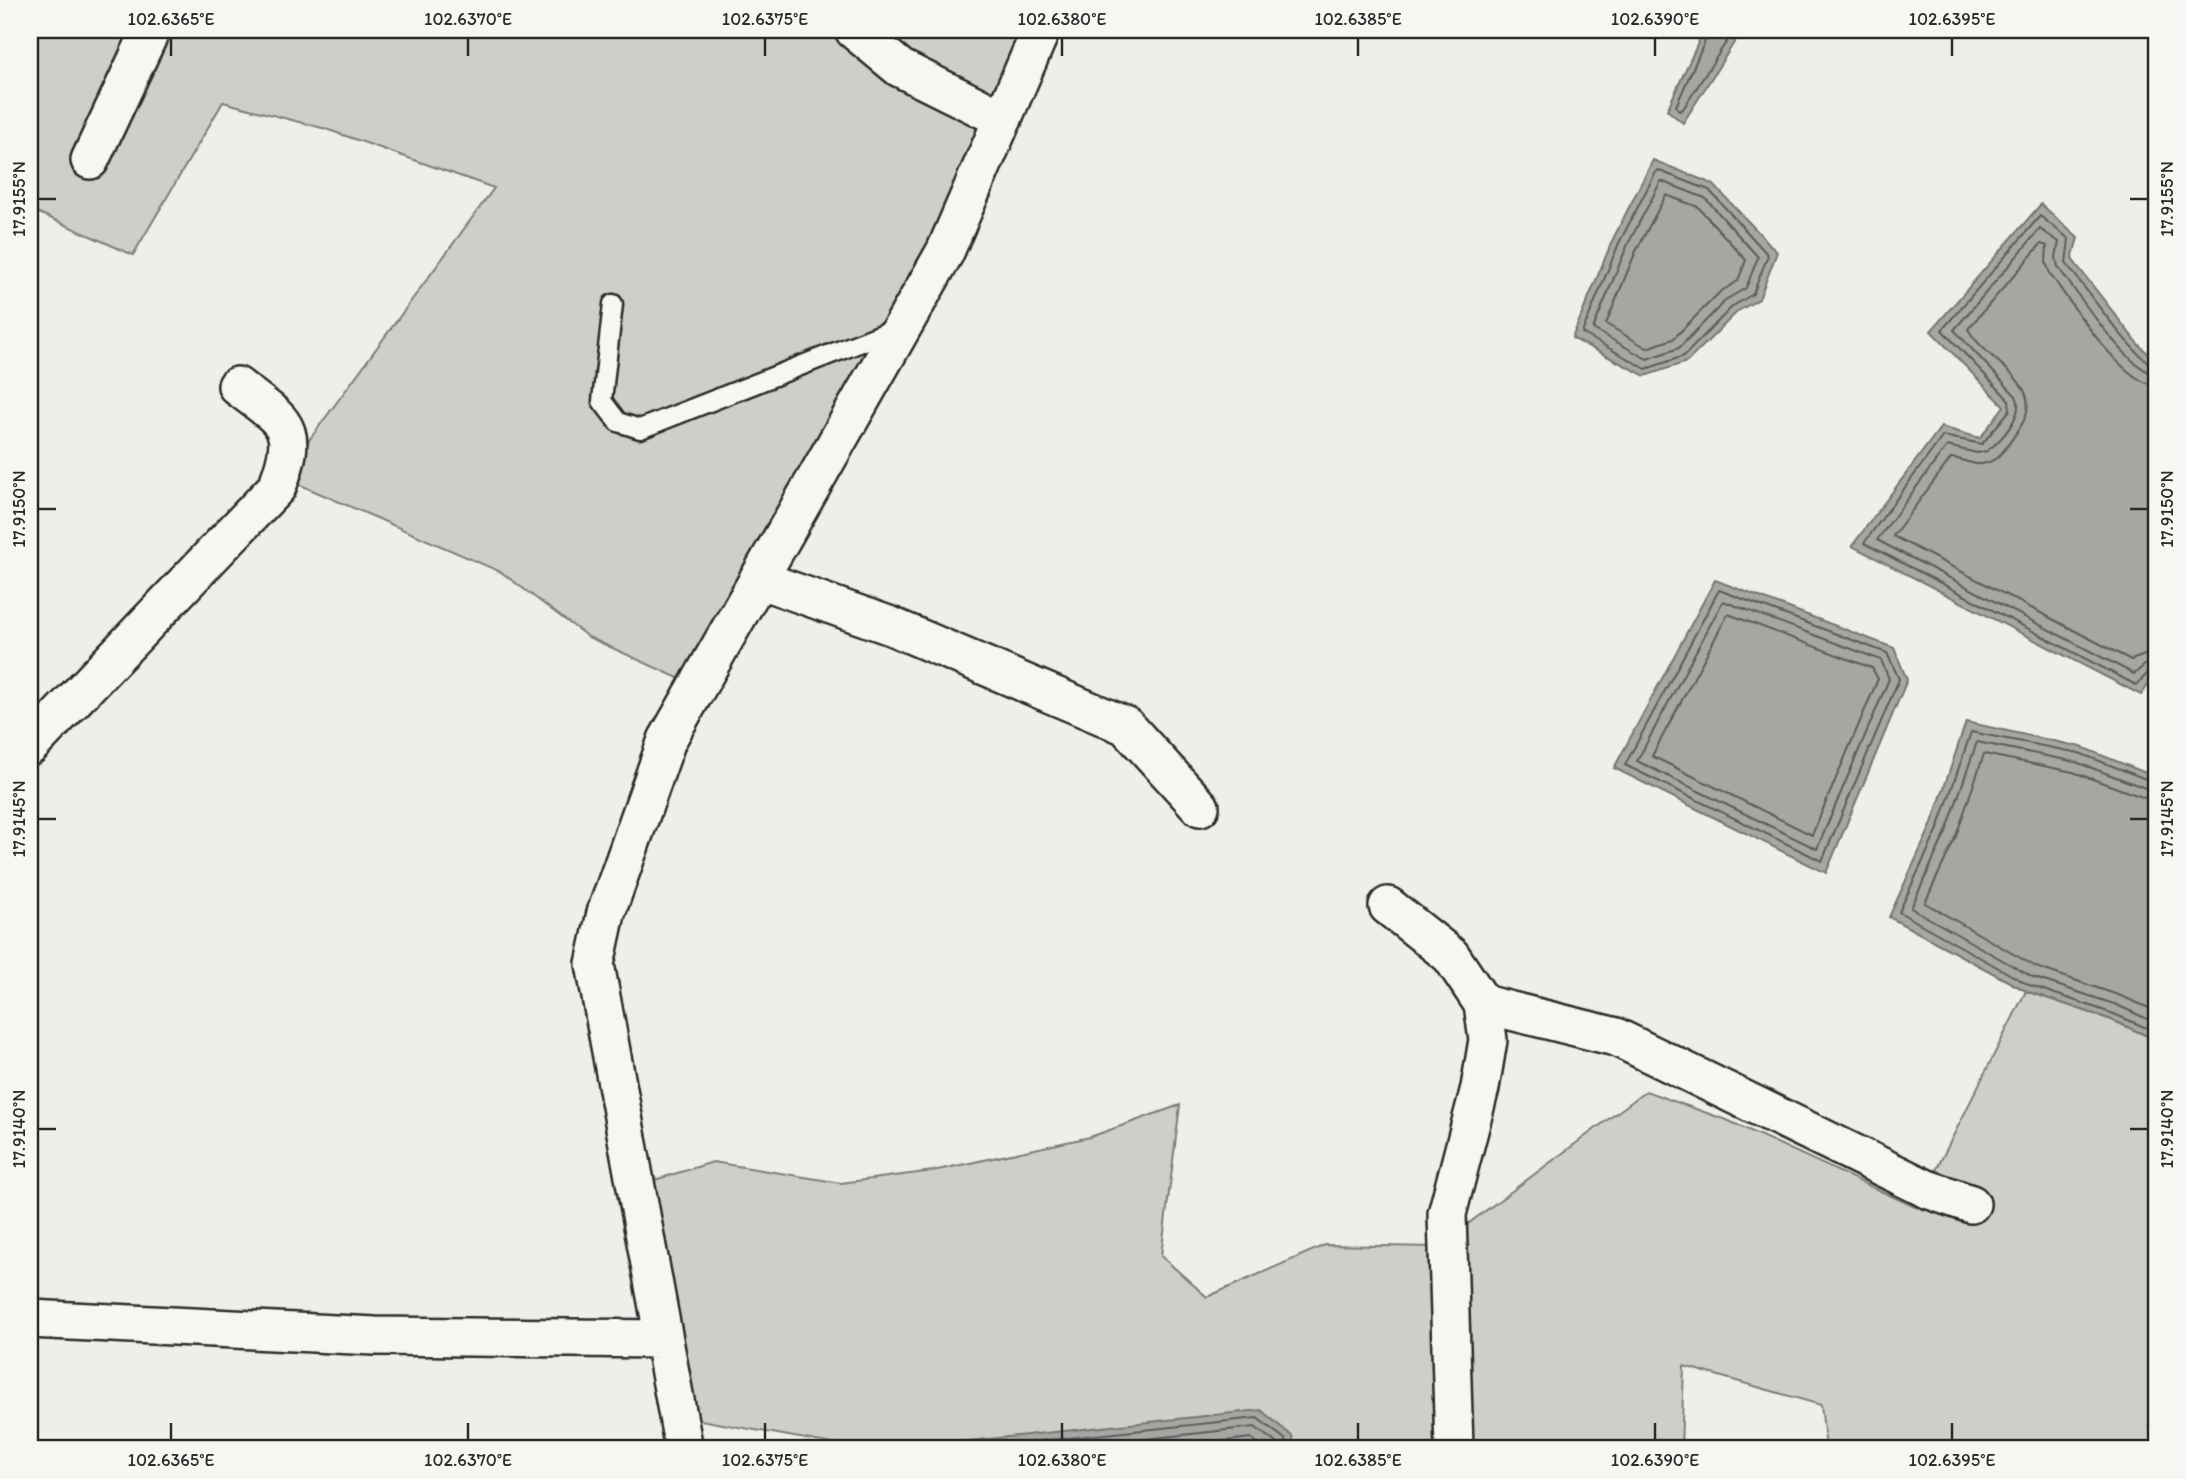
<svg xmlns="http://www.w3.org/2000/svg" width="2186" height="1479" font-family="Itim,sans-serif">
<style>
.green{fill:#cececa;stroke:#7c7c7a;stroke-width:2}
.water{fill:#a6a6a3;stroke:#757573;stroke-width:2}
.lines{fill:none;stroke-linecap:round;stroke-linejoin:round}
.shore{stroke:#5c5c5b;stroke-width:2}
.service-casing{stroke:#2b2b2b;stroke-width:23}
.minor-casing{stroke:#2b2b2b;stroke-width:42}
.service{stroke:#f6f6f2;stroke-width:18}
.minor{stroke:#f6f6f2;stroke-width:37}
.ticks{fill:none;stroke:#2b2b2b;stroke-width:2.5}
.neatline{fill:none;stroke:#2b2b2b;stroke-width:2.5}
.ticks-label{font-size:18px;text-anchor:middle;fill:#2b2b2b}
</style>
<rect width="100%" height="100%" fill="#eeeeea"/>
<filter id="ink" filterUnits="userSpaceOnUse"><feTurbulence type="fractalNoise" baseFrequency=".0143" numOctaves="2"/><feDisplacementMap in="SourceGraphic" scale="14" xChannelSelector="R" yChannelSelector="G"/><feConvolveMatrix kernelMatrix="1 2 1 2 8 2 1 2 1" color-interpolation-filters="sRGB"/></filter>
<g filter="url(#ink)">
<path class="green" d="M30,30H1031L925,251L700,688L588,637L501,572L282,477L494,188L326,129L223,102L133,255L30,209Z
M2026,991L2112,1020L2156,1040V1408L2149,1427L2156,1439V1449H1826L1821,1405L1684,1366L1681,1449H839V1445L678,1416L635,1186L713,1162L841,1183L933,1171L1090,1137L1180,1105L1161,1256L1207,1297L1325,1245L1437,1247L1646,1091L1729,1121L1917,1208Z"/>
<path class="water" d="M1704,30H1742L1683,123L1667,110Z
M1653,160L1713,184L1777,252L1759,299L1738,311L1687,362L1645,376L1572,338L1613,239Z
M2041,204L2078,238L2072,259L2138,344L2156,361V674L2141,695L1852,546L1941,427L1980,438L2004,406L1931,331Z
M1715,580L1894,648L1907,680L1826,873L1614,768Z
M1966,722L2081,747L2156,777V1040L2112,1020L2026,991L1889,917L1931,826Z
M1261,1410L1293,1437V1449H949L960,1442Z"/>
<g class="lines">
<path class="shore" d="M1710,30L1676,106L1679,111L1683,109L1734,30
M1657,170L1709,190L1768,255L1753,294L1733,306L1684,356L1646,369L1582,333L1619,243Z
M1661,181L1705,198L1758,257L1746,288L1727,299L1679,348L1647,359L1593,329L1627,246Z
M1666,195L1698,207L1746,260L1738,281L1720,292L1673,339L1647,348L1606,324L1636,251Z
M2156,366C2137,363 2081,282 2066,263L2069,239L2040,216L1942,330L2009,400L2010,410L1982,444L1943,436L1864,543L2136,685L2149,672L2156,671
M2156,374C2130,373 2075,290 2058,267L2056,257L2059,242L2040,229L1954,330L2016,396C2025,414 2002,440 1987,451L1977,453L1947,446L1877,540L2134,674L2146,664L2156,662
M2156,385C2122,384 2071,302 2050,274L2046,262L2047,246L2041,244L1968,329C1989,366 2053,384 2017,432C2007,446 1997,466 1977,464C1968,463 1959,458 1951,458L1893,536L2131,660L2156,651
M1719,590L1887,653L1899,679L1822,861L1625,765Z
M1723,601L1881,660L1889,679L1817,849L1637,761Z
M1728,614L1872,668L1878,679L1812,835L1652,756Z
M2156,783L2079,753L1971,732L1938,829L1899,912L2029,985L2114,1014L2156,1032
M2156,792L2076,762L1977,742L1946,832L1911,908L2032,977L2117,1005L2156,1023
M2156,802L2073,772L1984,754L1956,836L1925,903L2036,967L2121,996L2156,1011
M963,1449L1257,1418L1285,1439L1286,1449
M1054,1449L1255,1427L1276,1443L1277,1449
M1157,1449L1251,1438L1266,1449"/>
<defs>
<path id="service" d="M613,304L602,401L618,422L640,429L897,328"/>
<path id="minor" d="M854,30L900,68L1003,119
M90,160L151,30
M758,579L891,626L1126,726L1200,807
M30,746L277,487C301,424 284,423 237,386
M1388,906L1451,956L1483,1004L1488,1040L1480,1088L1447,1214L1454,1449
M1483,1004L1616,1037L1927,1189L1971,1204
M30,1319L375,1336L662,1339
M684,1449L595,964L606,913L667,740L945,252L1041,30"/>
</defs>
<use href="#service" class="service-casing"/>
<use href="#minor" class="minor-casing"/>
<use href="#service" class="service"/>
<use href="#minor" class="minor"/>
</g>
</g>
<path class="ticks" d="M171,38V56M468,38V56M765,38V56M1062,38V56M1358,38V56M1655,38V56M1952,38V56M38,199H56M2130,199H2148M38,509H56M2130,509H2148M38,819H56M2130,819H2148M38,1129H56M2130,1129H2148M171,1423V1440M468,1423V1440M765,1423V1440M1062,1423V1440M1358,1423V1440M1655,1423V1440M1952,1423V1440"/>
<rect width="2186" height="1479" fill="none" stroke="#f6f6f2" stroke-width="77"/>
<rect x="38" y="38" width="2110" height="1402" class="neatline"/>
<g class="ticks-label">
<text x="171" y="25">102.6365°E</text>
<text x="468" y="25">102.6370°E</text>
<text x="765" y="25">102.6375°E</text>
<text x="1062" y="25">102.6380°E</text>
<text x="1358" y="25">102.6385°E</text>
<text x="1655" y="25">102.6390°E</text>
<text x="1952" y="25">102.6395°E</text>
<text transform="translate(19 199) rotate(-90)" y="6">17.9155°N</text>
<text transform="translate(2167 199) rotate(-90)" y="6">17.9155°N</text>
<text transform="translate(19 509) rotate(-90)" y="6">17.9150°N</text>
<text transform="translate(2167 509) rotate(-90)" y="6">17.9150°N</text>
<text transform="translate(19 819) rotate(-90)" y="6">17.9145°N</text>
<text transform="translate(2167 819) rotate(-90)" y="6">17.9145°N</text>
<text transform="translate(19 1129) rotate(-90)" y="6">17.9140°N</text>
<text transform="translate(2167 1129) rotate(-90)" y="6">17.9140°N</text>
<text x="171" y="1466">102.6365°E</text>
<text x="468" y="1466">102.6370°E</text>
<text x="765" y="1466">102.6375°E</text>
<text x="1062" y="1466">102.6380°E</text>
<text x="1358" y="1466">102.6385°E</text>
<text x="1655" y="1466">102.6390°E</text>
<text x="1952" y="1466">102.6395°E</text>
</g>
</svg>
